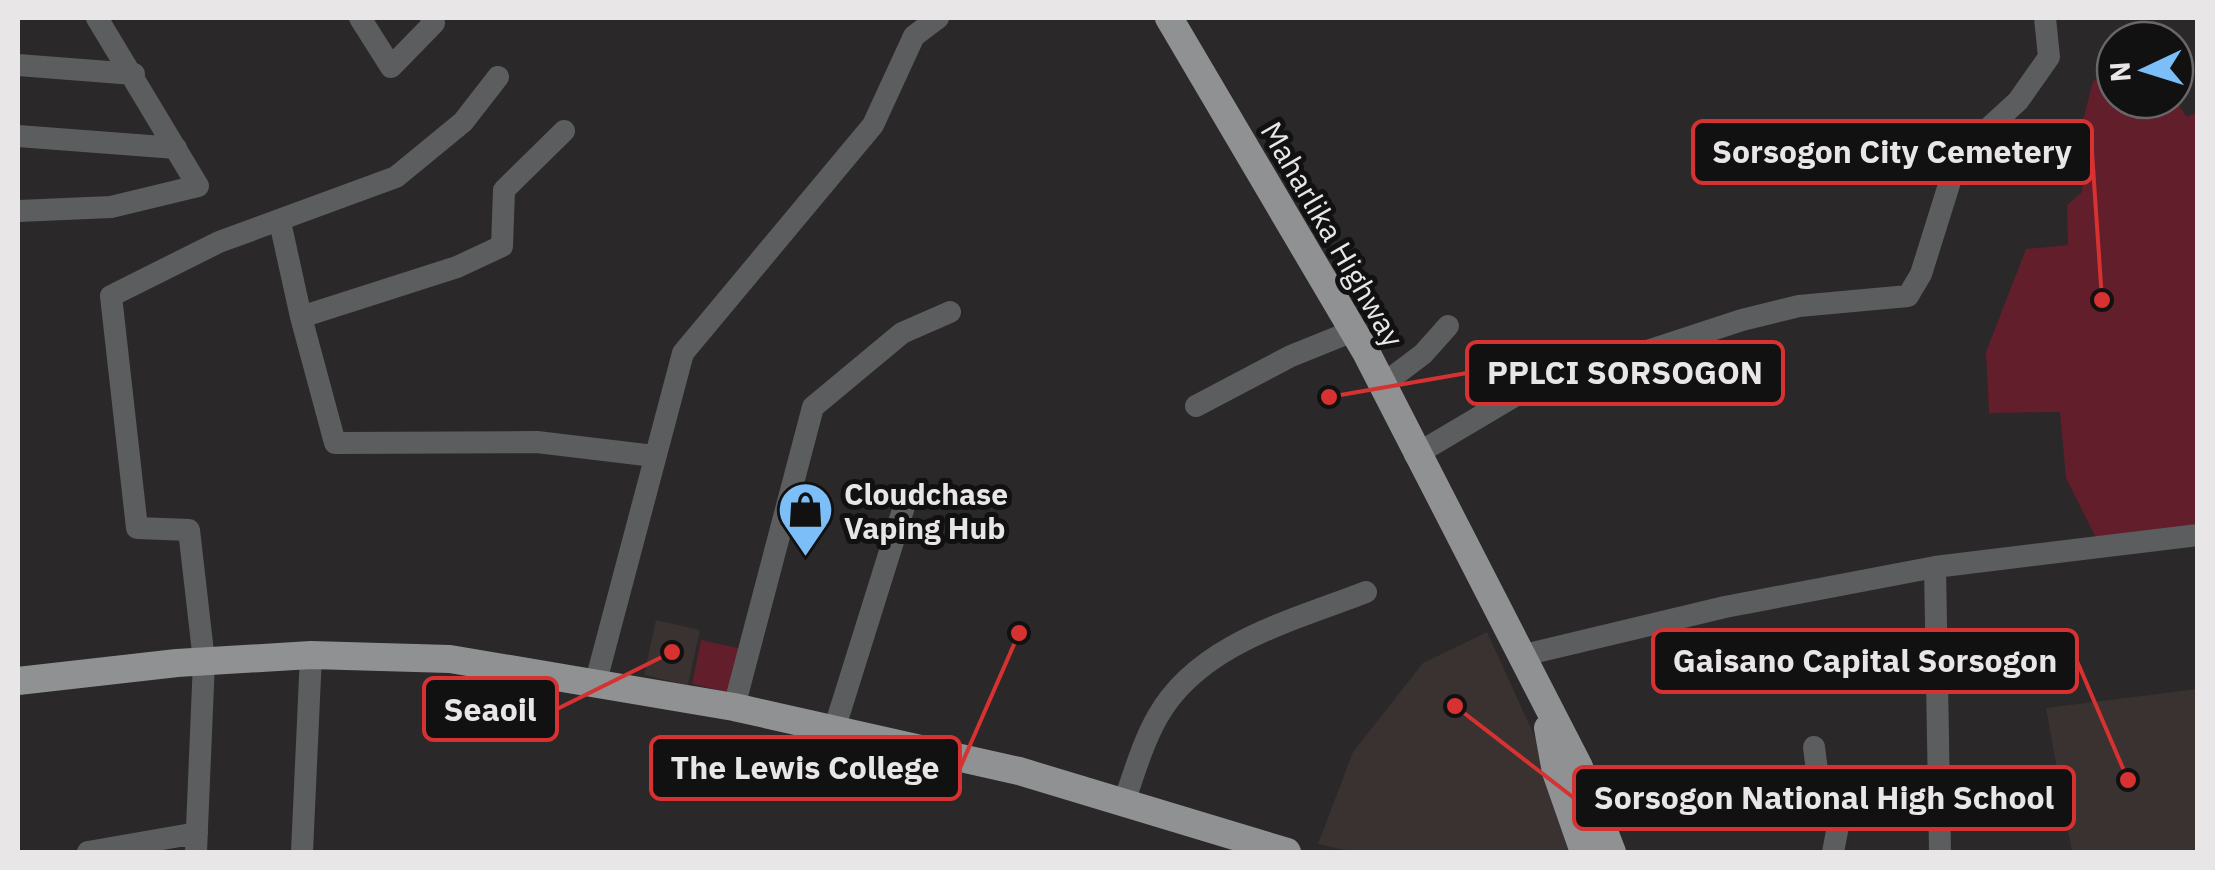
<svg xmlns="http://www.w3.org/2000/svg" width="2215" height="870" font-family="'IBM Plex Sans',sans-serif">
<style>
.built{fill:#3a3131}
.green{fill:#621e2b}
.lines{fill:none;stroke-linecap:round;stroke-linejoin:round}
.minor{stroke:#5c5d5e;stroke-width:22}
.major{stroke:#8f9193;stroke-width:28}
.labels{text-anchor:middle;dominant-baseline:central;stroke-width:10;stroke-linejoin:round;paint-order:stroke}
.street-label{font-size:30px;fill:#e8e6e6;stroke:#121111}
.poi-label{font-size:30px;font-weight:bold;fill:#e8e6e6;stroke:#121111;text-anchor:start}
.leader{fill:none;stroke:#d73232;stroke-width:4}
.callout-dot{fill:#d73232;stroke:#121111;stroke-width:4}
.callout{fill:#121111;stroke:#d73232;stroke-width:4}
.callout-label{font-size:32px;text-anchor:middle;font-weight:bold;fill:#e8e6e6}
</style>
<rect width="100%" height="100%" fill="#2a2828"/>
<path class="built" d="M656,620L700,630L688,685L644,675Z
M1487,632L1540,748L1573,852H1353L1318,844L1353,752L1423,663Z
M2197,689V852H2072L2046,708Z"/>
<path class="green" d="M2115,74V100H2175L2187,117L2197,112V526L2096,538L2066,478L2060,412L1989,413L1986,352L2026,249L2068,245L2067,205L2082,192L2084,170L2065,140L2083,120L2093,81Z
M701,640L743,649L733,693L692,684Z"/>
<g class="lines">
<path class="minor" d="M360,18L391,67L434,23L431,18
M18,65L134,74
M564,131L504,190L502,246L457,267L301,317L335,443L537,442L654,456
M18,136L176,148
M18,211L111,207L198,186L97,18
M280,222L301,317
M1382,385L1423,354L1448,326
M1196,406L1291,356L1353,331
M1415,455L1582,356L1617,361L1742,320L1799,306L1908,296L1921,274L1958,156L2018,101L2049,57L2045,18
M1935,567L1940,852
M1520,656L1725,607L1935,567L2198,535
M596,681L683,353L873,125L914,36L938,18
M734,707L813,407L902,333L950,312
M834,730L907,497
M1814,747L1820,795L1839,821L1833,852
M1124,802C1134,774 1143,742 1158,716C1200,643 1292,621 1366,592
M88,852L197,833
M196,852L204,661L189,530L137,528L111,296L219,242L396,177L463,122L498,77
M302,852L311,655"/>
<path class="major" d="M1169,18L1367,354L1579,767L1612,852
M18,681L177,663L311,655L450,659L734,707L1019,771L1287,852
M1548,728L1556,772L1584,852"/>
</g>
<defs>
<symbol id="shop-pin" viewBox="-11 -11 22 30"><path d="M0 17L-7.5 6A9.5 9.5 0 1 1 7.5 6Z" fill="#7bbef8" stroke="#121111"/><path d="M-5-2.5h2.3a2.7 3.5 0 0 1 5.4 0H5L5.5 6h-11ZM-1.5-2.5h3a1.5 2.3 0 0 0-3 0Z" fill="#111"/></symbol>
</defs>
<g fill-rule="evenodd">
<use href="#shop-pin" x="774" y="478" width="63" height="86"/>
</g>
<g class="labels">
<g class="street-label">
<text transform="translate(1333 234) rotate(60)">Maharlika Highway</text>
</g>
<g class="poi-label">
<text x="844" y="493">Cloudchase<tspan x="844" dy="34">Vaping Hub</tspan></text>
</g>
</g>
<path class="leader" d="M2102 300L2092 152M1329 397L1467 373M2128 780L2077 661M672 652L557 709M1019 633L960 768M1455 706L1574 798"/>
<g class="callout-dot">
<circle cx="2102" cy="300" r="10"/>
<circle cx="1329" cy="397" r="10"/>
<circle cx="2128" cy="780" r="10"/>
<circle cx="672" cy="652" r="10"/>
<circle cx="1019" cy="633" r="10"/>
<circle cx="1455" cy="706" r="10"/>
</g>
<g class="callout">
<rect x="1693" y="121" width="399" height="62" rx="10"/>
<rect x="1467" y="342" width="316" height="62" rx="10"/>
<rect x="1653" y="630" width="424" height="62" rx="10"/>
<rect x="424" y="678" width="133" height="62" rx="10"/>
<rect x="651" y="737" width="309" height="62" rx="10"/>
<rect x="1574" y="767" width="500" height="62" rx="10"/>
</g>
<g class="callout-label">
<text x="1892" y="163">Sorsogon City Cemetery</text>
<text x="1625" y="384">PPLCI SORSOGON</text>
<text x="1865" y="672">Gaisano Capital Sorsogon</text>
<text x="490" y="721">Seaoil</text>
<text x="805" y="779">The Lewis College</text>
<text x="1824" y="809">Sorsogon National High School</text>
</g>
<rect width="2215" height="870" fill="none" stroke="#e8e6e6" stroke-width="40"/>
<g transform="translate(2145 70) rotate(266)"><circle r="48" fill="#121111" stroke="#686666" stroke-width="2.5"/>
<path d="M0-8L18 38L0 25L-18 38Z" fill="#7bbef8"/>
<text y="-15" font-size="28" font-weight="bold" text-anchor="middle" fill="#e8e6e6">N</text>
</g>
</svg>
